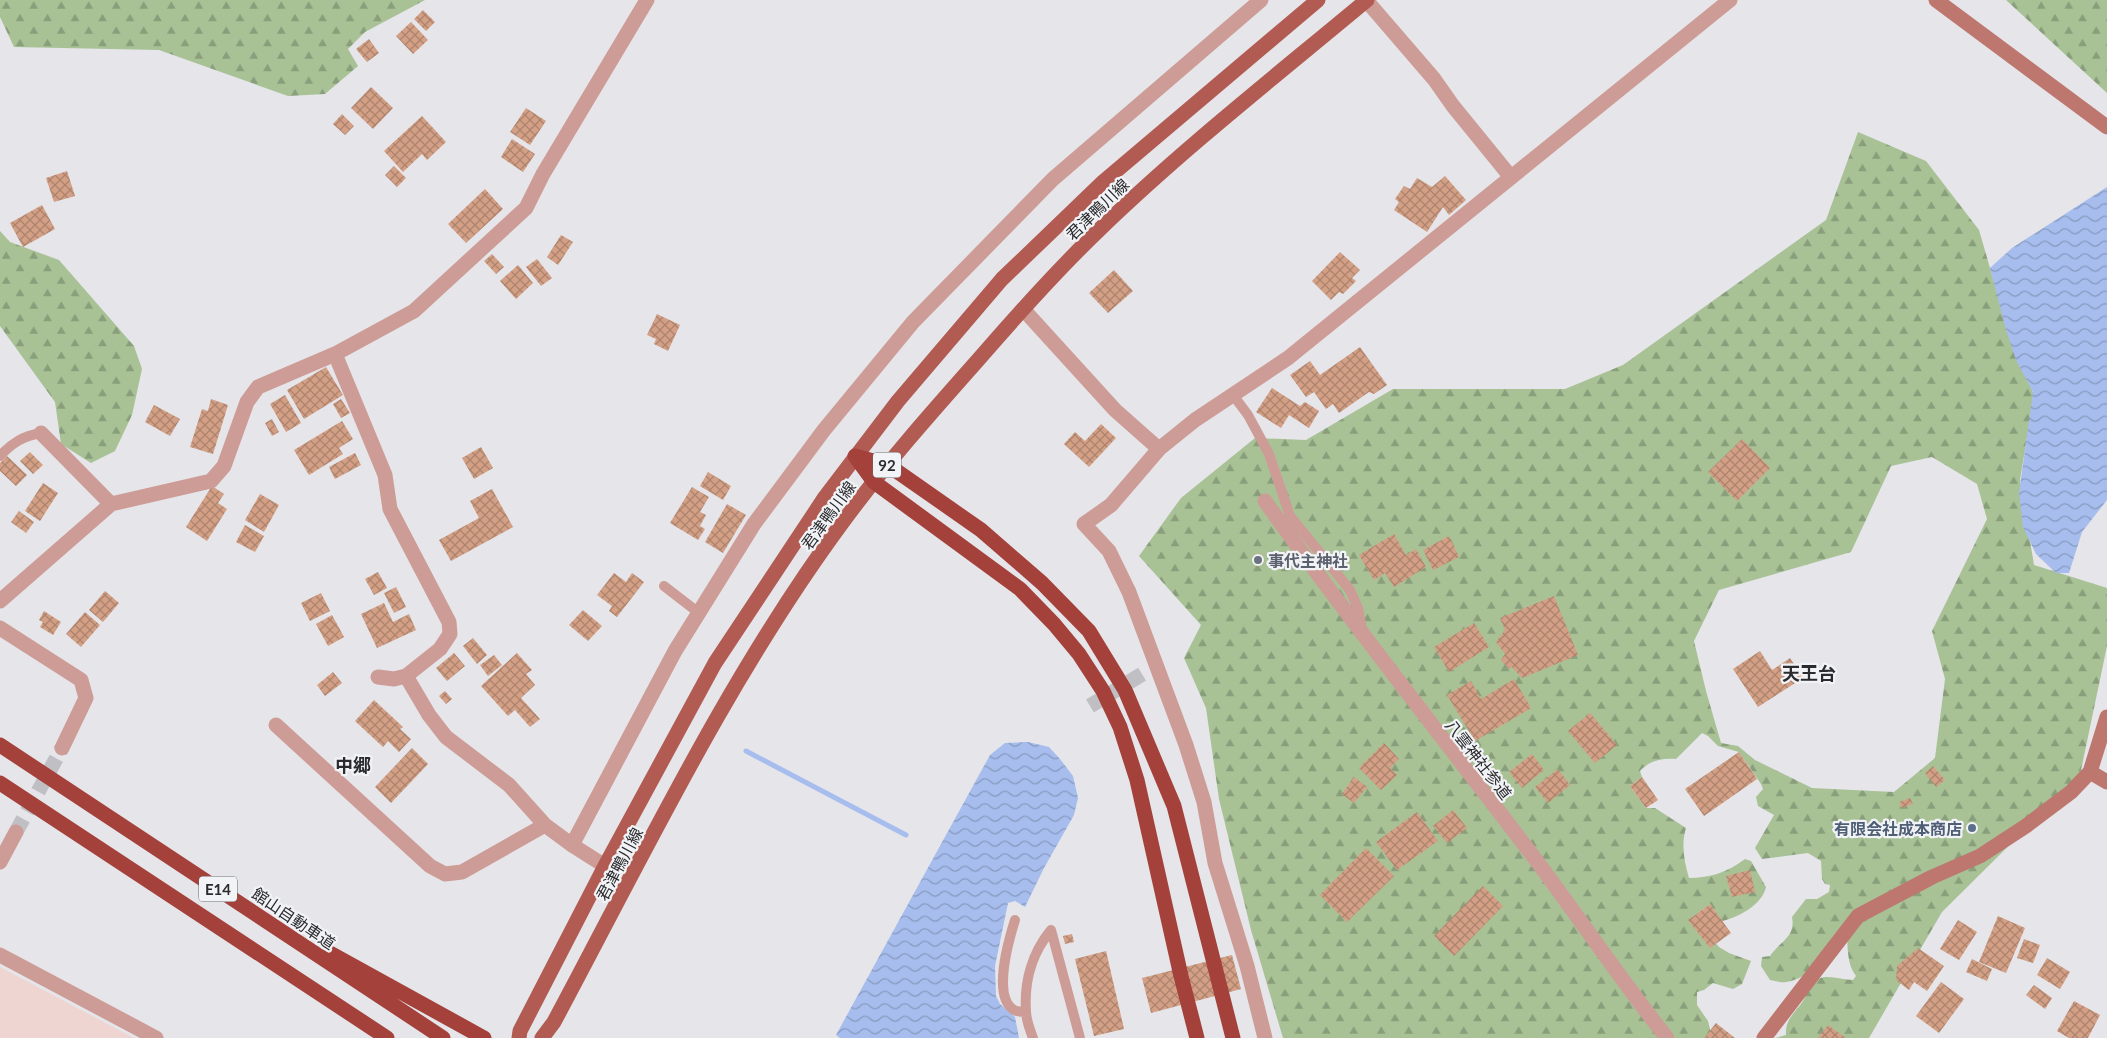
<svg xmlns="http://www.w3.org/2000/svg" width="2107" height="1038" font-family="Lato,'Noto Sans JP',sans-serif">
<style>
.commercial{fill:#efd5d1}
.forest{fill:url(#forest-firs);fill-rule:evenodd}
.water{fill:url(#water-waves)}
.lines{fill:none;stroke-linecap:round;stroke-linejoin:round}
.stream{stroke:#a6bded;stroke-width:5}
.building{fill:url(#building-cross-hatch)}
.street-tunnel{stroke:#c0c0c4;stroke-width:15;stroke-dasharray:15 8;stroke-linecap:butt}
.lane{stroke:#cd9c96;stroke-width:10}
.street{stroke:#cd9c96;stroke-width:15}
.secondary{stroke:#bd776f;stroke-width:15}
.primary{stroke:#b15b53;stroke-width:15}
.highway{stroke:#a4413b;stroke-width:15}
.worship-dot{fill:#6b7280;stroke:#f2f3f7;stroke-width:2}
.service-dot{fill:#5c6f8a;stroke:#f2f3f7;stroke-width:2}
.labels{text-anchor:middle;dominant-baseline:central;stroke-width:4.5;stroke-linejoin:round;paint-order:stroke}
.shield{fill:#f2f3f7;stroke:#67676a;stroke-width:1}
.shield-label{font-size:15px;font-weight:bold;fill:#2b2b2d}
.street-label{font-size:16px;fill:#2b2b2d;stroke:#f2f3f7}
.worship-label{font-size:16px;font-weight:bold;fill:#5b616d;stroke:#f2f3f7;text-anchor:start}
.service-label{font-size:16px;font-weight:bold;fill:#4e5e75;stroke:#f2f3f7;text-anchor:end}
.neighbourhood-label{font-size:18px;font-weight:bold;fill:#2b2b2d;stroke:#f2f3f7}
</style>
<defs>
<pattern id="forest-firs" width="22" height="20" patternUnits="userSpaceOnUse" patternTransform="scale(1.25)"><rect width="22" height="20" fill="#a8c296"/><path d="M5 1l3.5 6h-7zM16 11l3.5 6h-7z" fill="#899e7b"/></pattern>
<pattern id="water-waves" width="16" height="10" patternUnits="userSpaceOnUse" patternTransform="scale(1.25)"><rect width="16" height="10" fill="#a6bded"/><path d="M0 5q4-4 8 0t8 0" fill="none" stroke="#879ac0"/></pattern>
<pattern id="building-cross-hatch" width="8" height="8" patternUnits="userSpaceOnUse" patternTransform="scale(1.25)"><rect width="8" height="8" fill="#d4a085"/><path d="M0 0l8 8M0 8l8-8" fill="none" stroke="#ac836d"/></pattern>
</defs>
<rect width="100%" height="100%" fill="#e5e5ea"/>
<path class="commercial" d="M0,967L134,1038H0Z"/>
<path class="forest" d="M0,0H425L365,32L348,49L358,66L325,94L288,96L159,50L14,47L0,17Z
M2006,0H2107V93Z
M1858,132L1926,161L1979,230L2010,337L2034,395L2020,480L2034,565L2107,588V646L2080,775L1942,912L1869,1038H1775L1786,1035C1785,1019 1795,1013 1803,1001C1809,992 1805,986 1818,979C1828,974 1842,980 1853,980L1856,976C1847,964 1848,950 1847,936C1830,952 1810,979 1786,982C1782,983 1775,981 1770,980L1761,966L1762,957L1770,956C1780,941 1796,937 1792,917L1806,899H1817L1829,892L1830,885L1825,884L1822,879L1821,861L1808,853L1762,859L1755,848L1774,815L1758,806L1756,797L1763,789L1761,784L1739,752L1718,746L1708,736L1702,733L1676,759C1662,758 1650,760 1640,771L1642,777L1630,786L1646,808H1655L1686,828C1681,844 1684,861 1689,878C1710,878 1728,872 1745,859L1751,861L1766,887C1762,905 1739,917 1722,921L1710,904L1692,917L1719,947L1729,953L1751,961L1742,984L1733,989L1713,983L1704,990L1697,992V1005L1708,1021L1712,1038H1283L1251,930L1219,799L1206,708L1184,658L1201,625L1139,556L1181,498L1255,438L1306,440L1393,389H1565L1623,365L1826,220ZM1932,457L1977,484L1987,519L1932,631L1945,679L1935,758L1894,792L1812,788L1755,760L1738,746L1721,743L1706,691L1694,641L1719,590L1851,552L1891,466Z
M0,231L10,242L59,260L134,346L142,369L132,415L115,451L91,463L61,444L55,402L0,326Z"/>
<path class="water" d="M2107,187V500L2082,532L2069,573H2056L2036,554L2023,527L2019,493L2033,392L2016,360L2006,330L1990,268L2012,248Z
M1028,742L1049,747L1060,759L1073,776L1078,798L1074,815L1044,868L1025,907L1015,901L1008,903L995,966L996,996L1000,1004L1015,1017L1019,1038H840L836,1035L990,755L1005,743Z"/>
<g class="lines">
<path class="stream" d="M746,751L906,835"/>
</g>
<path class="building" d="M423,10L435,22L426,31L414,19Z
M411,22L428,40L413,54L396,36Z
M369,39L379,53L367,62L356,49Z
M371,87L393,108L373,129L351,108Z
M526,108L546,121L530,145L510,132Z
M342,114L354,126L345,135L333,124Z
M422,116L446,142L427,160L422,154L403,172L384,151Z
M512,139L535,154L523,172L501,157Z
M394,166L406,178L397,187L385,175Z
M67,171L75,196L54,202L46,178Z
M1445,176L1466,200L1449,215L1443,207L1427,232L1394,210L1399,202L1395,199L1404,186L1410,189L1417,178L1432,187Z
M485,189L503,209L466,243L448,224Z
M42,205L55,229L23,247L10,223Z
M561,235L573,242L558,265L547,257Z
M1340,252L1360,270L1352,278L1356,281L1343,294L1339,292L1331,300L1312,281Z
M492,254L504,267L496,274L484,261Z
M537,259L552,278L541,286L526,267Z
M518,265L533,283L516,299L500,281Z
M1114,270L1133,291L1108,313L1089,293Z
M657,314L680,325L668,351L654,344L656,339L647,335Z
M1360,347L1387,385L1374,394L1369,392L1339,413L1333,404L1326,409L1314,392L1306,397L1290,375L1310,361L1320,375Z
M326,367L343,395L304,419L287,390Z
M1272,388L1300,406L1305,402L1319,411L1309,428L1289,415L1281,428L1256,412Z
M285,395L301,423L286,432L270,404Z
M211,399L228,405L213,454L190,447L202,409L208,411Z
M341,399L350,413L341,418L333,404Z
M154,405L180,419L170,436L145,422Z
M272,419L279,432L272,436L265,423Z
M342,421L353,439L339,448L343,454L309,475L294,450Z
M1101,424L1116,438L1089,467L1064,444L1075,432L1085,441Z
M1742,439L1770,468L1737,501L1708,472Z
M481,447L493,468L474,479L462,458Z
M30,452L43,465L33,474L20,461Z
M355,453L361,465L335,479L329,467Z
M7,456L27,475L16,486L0,471V463Z
M708,472L731,486L723,500L700,486Z
M43,483L58,493L40,521L25,511Z
M212,486L224,494L218,503L227,509L207,541L186,527Z
M692,487L709,497L700,512L706,515L700,526L705,529L698,540L670,523Z
M492,489L513,527L451,561L439,540L479,518L470,501Z
M260,494L279,505L264,532L245,520Z
M727,504L746,515L723,553L705,542Z
M19,511L34,522L26,533L11,522Z
M245,525L264,536L255,552L236,542Z
M1394,534L1406,555L1416,549L1426,567L1394,587L1385,573L1374,580L1359,555Z
M1449,536L1459,557L1433,570L1423,550Z
M1260,553L1265,561L1257,567L1252,559Z
M378,572L387,588L374,595L365,579Z
M614,573L626,582L632,573L644,582L617,617L609,611L612,606L597,595Z
M396,587L406,607L394,613L384,593Z
M105,591L119,603L103,622L89,610Z
M321,593L330,611L310,621L301,603Z
M1554,596L1578,655L1522,678L1512,667L1509,669L1501,660L1505,654L1496,642L1505,630L1500,618Z
M384,603L393,622L409,614L416,630L377,648L361,614Z
M583,610L602,626L588,641L569,625Z
M44,611L61,622L53,635L40,627L43,622L39,620Z
M85,612L100,625L81,647L66,634Z
M332,615L344,637L328,646L316,624Z
M1474,623L1489,647L1449,672L1434,647Z
M473,638L487,655L477,664L463,646Z
M1760,651L1772,670L1790,658L1803,678L1758,707L1733,669Z
M454,653L465,666L447,681L436,668Z
M517,653L532,670L526,674L535,685L521,698L540,719L530,727L515,710L508,716L481,686Z
M494,655L502,665L488,676L480,665Z
M333,672L342,683L325,696L317,685Z
M1514,679L1531,708L1475,741L1447,695L1471,681L1481,699Z
M445,691L452,699L446,704L439,696Z
M374,700L403,727L400,729L411,739L399,752L388,741L383,747L355,721Z
M1590,713L1617,745L1595,763L1568,731Z
M1384,743L1399,759L1390,768L1397,775L1381,790L1359,768Z
M412,748L428,764L391,803L375,787Z
M1739,752L1757,779L1704,816L1685,789Z
M1532,754L1544,770L1522,788L1509,772Z
M1933,766L1945,780L1936,787L1925,773Z
M1558,769L1570,785L1548,803L1535,787Z
M1354,777L1367,787L1354,803L1342,794Z
M1642,777L1658,800L1646,808L1630,786Z
M1910,798L1913,804L1902,808L1899,802Z
M1453,810L1467,828L1447,843L1433,826Z
M1417,812L1438,841L1397,870L1376,842Z
M1909,825H1915L1916,836L1909,837Z
M1366,848L1394,876L1347,922L1320,895Z
M1750,870L1755,892L1732,897L1726,876Z
M1483,886L1503,906L1454,956L1434,936Z
M1710,904L1731,933L1710,948L1688,920Z
M1998,916L2025,928L2006,973L1979,962Z
M1958,920L1977,932L1959,960L1940,949Z
M1072,934L1074,942L1065,944L1063,936Z
M2024,939L2040,945L2033,963L2017,958Z
M1918,948L1944,966L1927,991L1914,982L1909,990L1896,980L1897,966Z
M1106,951L1124,1029L1094,1036L1075,959Z
M1232,955L1241,989L1151,1013L1142,978Z
M2047,958L2070,972L2060,989L2037,975Z
M1972,959L1992,969L1987,981L1966,972Z
M1941,982L1964,999L1939,1033L1916,1016Z
M2034,985L2052,998L2045,1009L2026,995Z
M2074,1001L2100,1015L2088,1038H2069L2057,1031Z
M1716,1023L1735,1038H1704Z
M1828,1025L1846,1038H1818Z"/>
<g class="lines">
<path class="street-tunnel" d="M1090,706L1144,673
M16,832L62,748"/>
<path class="lane" d="M1233,395L1248,415L1269,454L1290,516L1350,590L1358,608L1362,630
M0,456C12,443 23,436 41,433
M664,586L699,613
M1015,920C1009,939 992,997 1014,1010C1017,1012 1022,1012 1026,1012
M1051,930L1080,1038
M1033,1038C1030,1030 1026,1020 1026,1011C1024,982 1032,953 1051,930"/>
<path class="street" d="M1366,0L1434,79L1453,106L1510,176
M1023,309L1115,410L1159,449
M335,354L385,475L390,509L449,622L450,634L440,649L406,676L394,679L378,677
M41,433L111,504
M1265,501C1351,622 1443,738 1533,856C1578,916 1620,979 1667,1038
M0,601L111,504L211,481L224,466L247,402L258,387L335,354L414,311L526,208L543,174L647,0
M0,628L81,680L86,698L62,748
M406,676L429,715L446,737L509,785L545,825L572,845L605,866
M276,725L430,866L445,874L462,872L545,825
M572,845L675,651L754,524L824,430L913,322L1053,179L1261,0
M0,862L16,832
M0,955L156,1038
M1265,1038L1247,966L1215,863L1204,802L1186,745L1129,592L1109,551L1084,524L1111,505L1159,449L1195,420L1288,358L1730,0"/>
<path class="secondary" d="M1936,0L2107,127
M2090,772L2107,782
M1764,1038L1858,916L1932,877L1980,856L2026,826L2071,792L2090,772L2107,717"/>
<path class="primary" d="M519,1038L520,1031L605,866L715,663L825,497L898,401L1002,279L1103,182L1318,0
M542,1038L554,1022C644,854 729,676 842,523C884,466 931,413 978,360C1017,315 1057,270 1100,229C1184,148 1277,75 1367,0"/>
<path class="highway" d="M855,456L888,465L981,530L1042,583L1089,631L1125,690L1174,806L1233,1038
M855,456L874,482L1020,589L1054,624L1079,654L1103,691L1120,727L1137,780L1181,976L1197,1038
M0,745L443,1038
M0,783L387,1038
M330,953L484,1038"/>
</g>
<circle class="worship-dot" cx="1258" cy="560" r="5"/>
<circle class="service-dot" cx="1972" cy="828" r="5"/>
<g class="labels">
<g class="shield">
<rect x="873" y="452.5" width="28" height="25" rx="4"/>
<rect x="199" y="876.5" width="38" height="25" rx="4"/>
</g>
<g class="shield-label">
<text x="887" y="465">92</text>
<text x="218" y="889">E14</text>
</g>
<g class="street-label">
<text transform="translate(1097 209) rotate(-44)">君津鴨川線</text>
<text transform="translate(828 515) rotate(-54)">君津鴨川線</text>
<text transform="translate(1479 759) rotate(52)">八雲神社参道</text>
<text transform="translate(619 864) rotate(-62)">君津鴨川線</text>
<text transform="translate(294 918) rotate(34)">館山自動車道</text>
</g>
<g class="worship-label">
<text x="1268" y="560">事代主神社</text>
</g>
<g class="service-label">
<text x="1962" y="828">有限会社成本商店</text>
</g>
<g class="neighbourhood-label">
<text x="1809" y="673">天王台</text>
<text x="353" y="765">中郷</text>
</g>
</g>
</svg>
